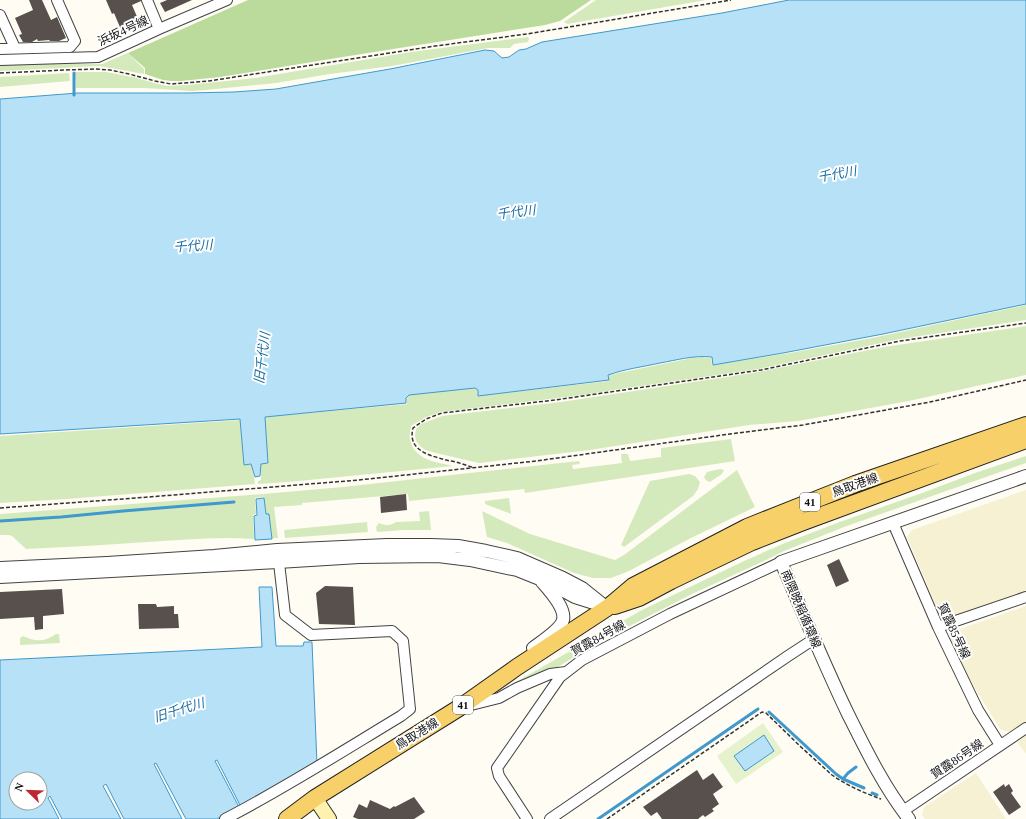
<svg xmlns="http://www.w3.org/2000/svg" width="1026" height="819" font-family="'Times New Roman','Noto Sans JP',serif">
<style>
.farmland{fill:#f5f1d2}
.green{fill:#d5eabc}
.forest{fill:#badb9b}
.pitch{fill:#e6f1cd}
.water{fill:#b7e1f6;stroke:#3f99cd;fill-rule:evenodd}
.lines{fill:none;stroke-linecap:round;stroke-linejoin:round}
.stream{stroke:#3f99cd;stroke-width:3}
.building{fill:#58504c}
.minor-casing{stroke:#434343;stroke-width:12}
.tertiary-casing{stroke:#434343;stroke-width:14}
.secondary-casing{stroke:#323232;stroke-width:16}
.primary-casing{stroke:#212121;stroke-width:18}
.path{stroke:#323232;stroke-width:1.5;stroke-dasharray:4 2;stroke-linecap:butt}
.minor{stroke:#fff;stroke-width:10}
.tertiary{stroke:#fff;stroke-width:12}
.secondary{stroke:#fef2ae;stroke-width:14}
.primary{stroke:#f7d06a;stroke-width:16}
.labels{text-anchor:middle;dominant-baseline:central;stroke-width:4;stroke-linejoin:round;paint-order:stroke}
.shield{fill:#fff;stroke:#585858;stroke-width:1}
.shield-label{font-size:11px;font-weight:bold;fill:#101010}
.street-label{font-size:12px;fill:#101010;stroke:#fff}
.water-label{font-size:13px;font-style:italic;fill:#186ba2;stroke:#fff}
</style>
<rect width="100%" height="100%" fill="#fffcf3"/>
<path class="farmland" d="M1026,490V592L950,618L939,613L907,537L912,530Z
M1026,606V722L1011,732L1001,730L976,690L960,662L950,640L954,631Z
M1026,736V754L1017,742Z
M976,773L1006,819H925L922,815L924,807Z"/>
<path class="green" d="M596,0H706L567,24L564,22Z
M528,37L529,39L528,42L514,44L510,48H488L392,66L330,74L276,83L206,90L192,91L144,88H76L75,72H106L133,77L158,84L168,86L188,85L255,78L411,52Z
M128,53L144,69V74L99,66L0,71V65L59,63L102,64Z
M69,73L70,81L0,87V77Z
M1026,305V320L900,339L759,369L627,388L582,395L525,402L441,412L426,417L411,426C411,430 409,435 410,439C414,460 436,462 453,466L288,482L258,484V481L261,480V464H268L265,417L407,404V398L409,395L475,388L477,390L478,396L609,381V375L692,358L701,357L711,358L712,365L790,353L872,338Z
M1026,326V375L909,401L798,421L749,425L590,450L479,463L436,453L425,450L420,446L416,441L415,435L416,429L421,424L442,416L561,402L753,373L884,347Z
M240,420L244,465H251L254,477L255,484L67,499L0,503V436Z
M731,439L735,461L525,493L524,489L409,501L408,494L302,503V505L274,507L278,538H272L269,514H266L263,494L343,487L579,461L580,464L572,465L573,469L622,463L621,454H628L630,461L661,457V448Z
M1026,456V463L844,527L784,551L764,561L692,594L604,639L556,668L528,678L495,694L642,610L744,561L785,543L837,523L922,493L975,473Z
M720,469L724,470L722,474L710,482C707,481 706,481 704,477L707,472Z
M737,470L755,507L689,539L629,571L611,578H593L574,573L507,543L487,537L482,511L530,534L615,560L624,555Z
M689,474L695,476L700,482L698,489L693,496L624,547L621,545L650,481Z
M263,494V497L255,498L256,514L253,515L254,539C219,536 183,540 147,542C107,545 66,547 26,549L12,536L9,535H0V514Z
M509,498L511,514L485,504V501Z
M429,511L431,530H404L377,532L376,527L379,523C385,526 390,526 396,522L420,521L419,512Z
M367,522L368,532L285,538L284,530Z
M56,634H59L60,643L20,645V638L23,636C35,642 45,642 56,634Z"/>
<path class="forest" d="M248,0H591L560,21L545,25L349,56L220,77L181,81H171L163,80L145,74V68L128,53Z"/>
<path class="pitch" d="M763,723L783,752L736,784L717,756Z"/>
<path class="water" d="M789,0H1026V304L883,334L783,353L713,365L712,357C694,355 677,360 660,363C642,367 625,369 608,375L609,380L478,396V390L475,388L409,395L406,398V403L265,417L268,463L261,464L260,476L255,477L251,464L244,465L240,419L0,434V99L78,93H188L234,92L276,89L390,69L485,50L494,51L502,58L509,57L519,50L526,49L542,42L722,13Z
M264,498L266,514H269L272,539L255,540L254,516L257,515L256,499Z
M259,587H272L276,646H303L304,642H312L317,764L241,807L217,760L215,761L239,807L217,819H186L156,763L154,764L182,819H124L106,784L103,786L121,819H62L50,796L48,798L59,819H0V660L262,647ZM16,779H40V803H16Z
M764,735L774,751L745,771L734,756Z"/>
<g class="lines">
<path class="stream" d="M74,73V95
M0,521L61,517L123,511L234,502
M769,712L836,774L843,779L864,788
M843,779L848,773L856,767
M872,793L877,795
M598,819L758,709"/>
</g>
<path class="building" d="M29,0H42L51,20L57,17L66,38L59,41H50L49,40L38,41L37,39L32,42H23L19,35L22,34L15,18L33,10Z
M106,0H141V1L132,5L138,19L134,21L136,26L122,32L114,13L112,14Z
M167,0H192L165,12L160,3Z
M406,494L407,510L381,513L380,497Z
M839,559L849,581L836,587L827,565Z
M325,586L353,587L355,625L319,624L316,593Z
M62,589L64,614L43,616V629L35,630L34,617L0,619V592Z
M138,604H156L157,607L174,606V614H178L179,628L139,629Z
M697,770L703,780L713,773L723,787L713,794L719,804L712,809L714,811L705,817L703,815L698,819H662L657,812L651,816L643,807Z
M1004,784L1005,787L1009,784L1013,791L1011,793L1021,807L1009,815L993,792Z
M414,797L425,812L414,819H358L353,817L359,804L367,808L370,800L390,809L394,806L395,807Z"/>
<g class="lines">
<defs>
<path id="minor" d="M147,0L159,29
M0,15L15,48
M0,49L70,47L75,41L57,0
M0,60L98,57L159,29L227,0
M893,523L938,627L978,710L1000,745
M938,627L1026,597
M467,706L499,698L517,688L550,674L566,672
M903,811L1026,728
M225,819C285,788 343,751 401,716L410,709L403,641L392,631L311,635L285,615L278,554
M527,819L499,776L497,768L560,677L582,660L670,614L781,562
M550,819L788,656L814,639"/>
<path id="tertiary" d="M0,568L107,563L214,556L277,550L387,545H431L458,546L486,551L517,558L563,578L582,588L607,608
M0,577L278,562L359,557L438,556L470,560L517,570L547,582L575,597L597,604
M533,648C541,642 561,629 563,620C566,608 549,590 542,582
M909,819C884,787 866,750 848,714C824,664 803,613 781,562L1026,476"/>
<path id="secondary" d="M315,798L329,819"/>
<path id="primary" d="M615,606L639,598L671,581L752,542L803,522L1026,440
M287,819L315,798L459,708L517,667L607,608L633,586L747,527L855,484L1026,425"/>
</defs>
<use href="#minor" class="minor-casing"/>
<use href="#tertiary" class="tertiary-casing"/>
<use href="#secondary" class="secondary-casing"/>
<use href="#primary" class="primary-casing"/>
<path class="path" d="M0,73L66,70L95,69L110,70L129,74L155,81L171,84L209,81L435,46L527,34L731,0
M472,467C465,465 458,462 450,461C432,456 407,452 413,428L426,419L442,413L555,400L761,370L900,341L1026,323
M0,508L136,498L359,480L536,461L737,433L803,425L930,402L1026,380
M607,819L762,712L766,713L801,747L832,775C846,785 864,793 881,799"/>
<use href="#minor" class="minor"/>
<use href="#tertiary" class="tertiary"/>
<use href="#secondary" class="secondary"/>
<use href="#primary" class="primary"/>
</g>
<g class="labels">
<g class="shield">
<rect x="800" y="493" width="20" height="18" rx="3"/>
<rect x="453" y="696" width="20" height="18" rx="3"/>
</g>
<g class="shield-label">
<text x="810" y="502">41</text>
<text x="463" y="705">41</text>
</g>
<g class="street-label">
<text transform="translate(123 31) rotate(-25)">浜坂4号線</text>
<text transform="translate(855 485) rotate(-20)">鳥取港線</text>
<text transform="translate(801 609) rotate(67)">南隈晩稲循環線</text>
<text transform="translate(954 631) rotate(65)">賀露85号線</text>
<text transform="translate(598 638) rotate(-29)">賀露84号線</text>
<text transform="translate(417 734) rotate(-32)">鳥取港線</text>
<text transform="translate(957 759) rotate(-34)">賀露86号線</text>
</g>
<g class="water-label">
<text transform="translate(837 174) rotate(-10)">千代川</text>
<text transform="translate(516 212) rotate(-7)">千代川</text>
<text transform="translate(193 246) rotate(-4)">千代川</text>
<text transform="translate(262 358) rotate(-83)">旧千代川</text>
<text transform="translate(179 710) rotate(-17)">旧千代川</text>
</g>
</g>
<g transform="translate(28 791) rotate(293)"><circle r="19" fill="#ffffff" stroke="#9f9f9f"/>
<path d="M0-3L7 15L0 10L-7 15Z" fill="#c02734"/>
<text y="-6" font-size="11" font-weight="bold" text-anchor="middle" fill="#101010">N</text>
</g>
</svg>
